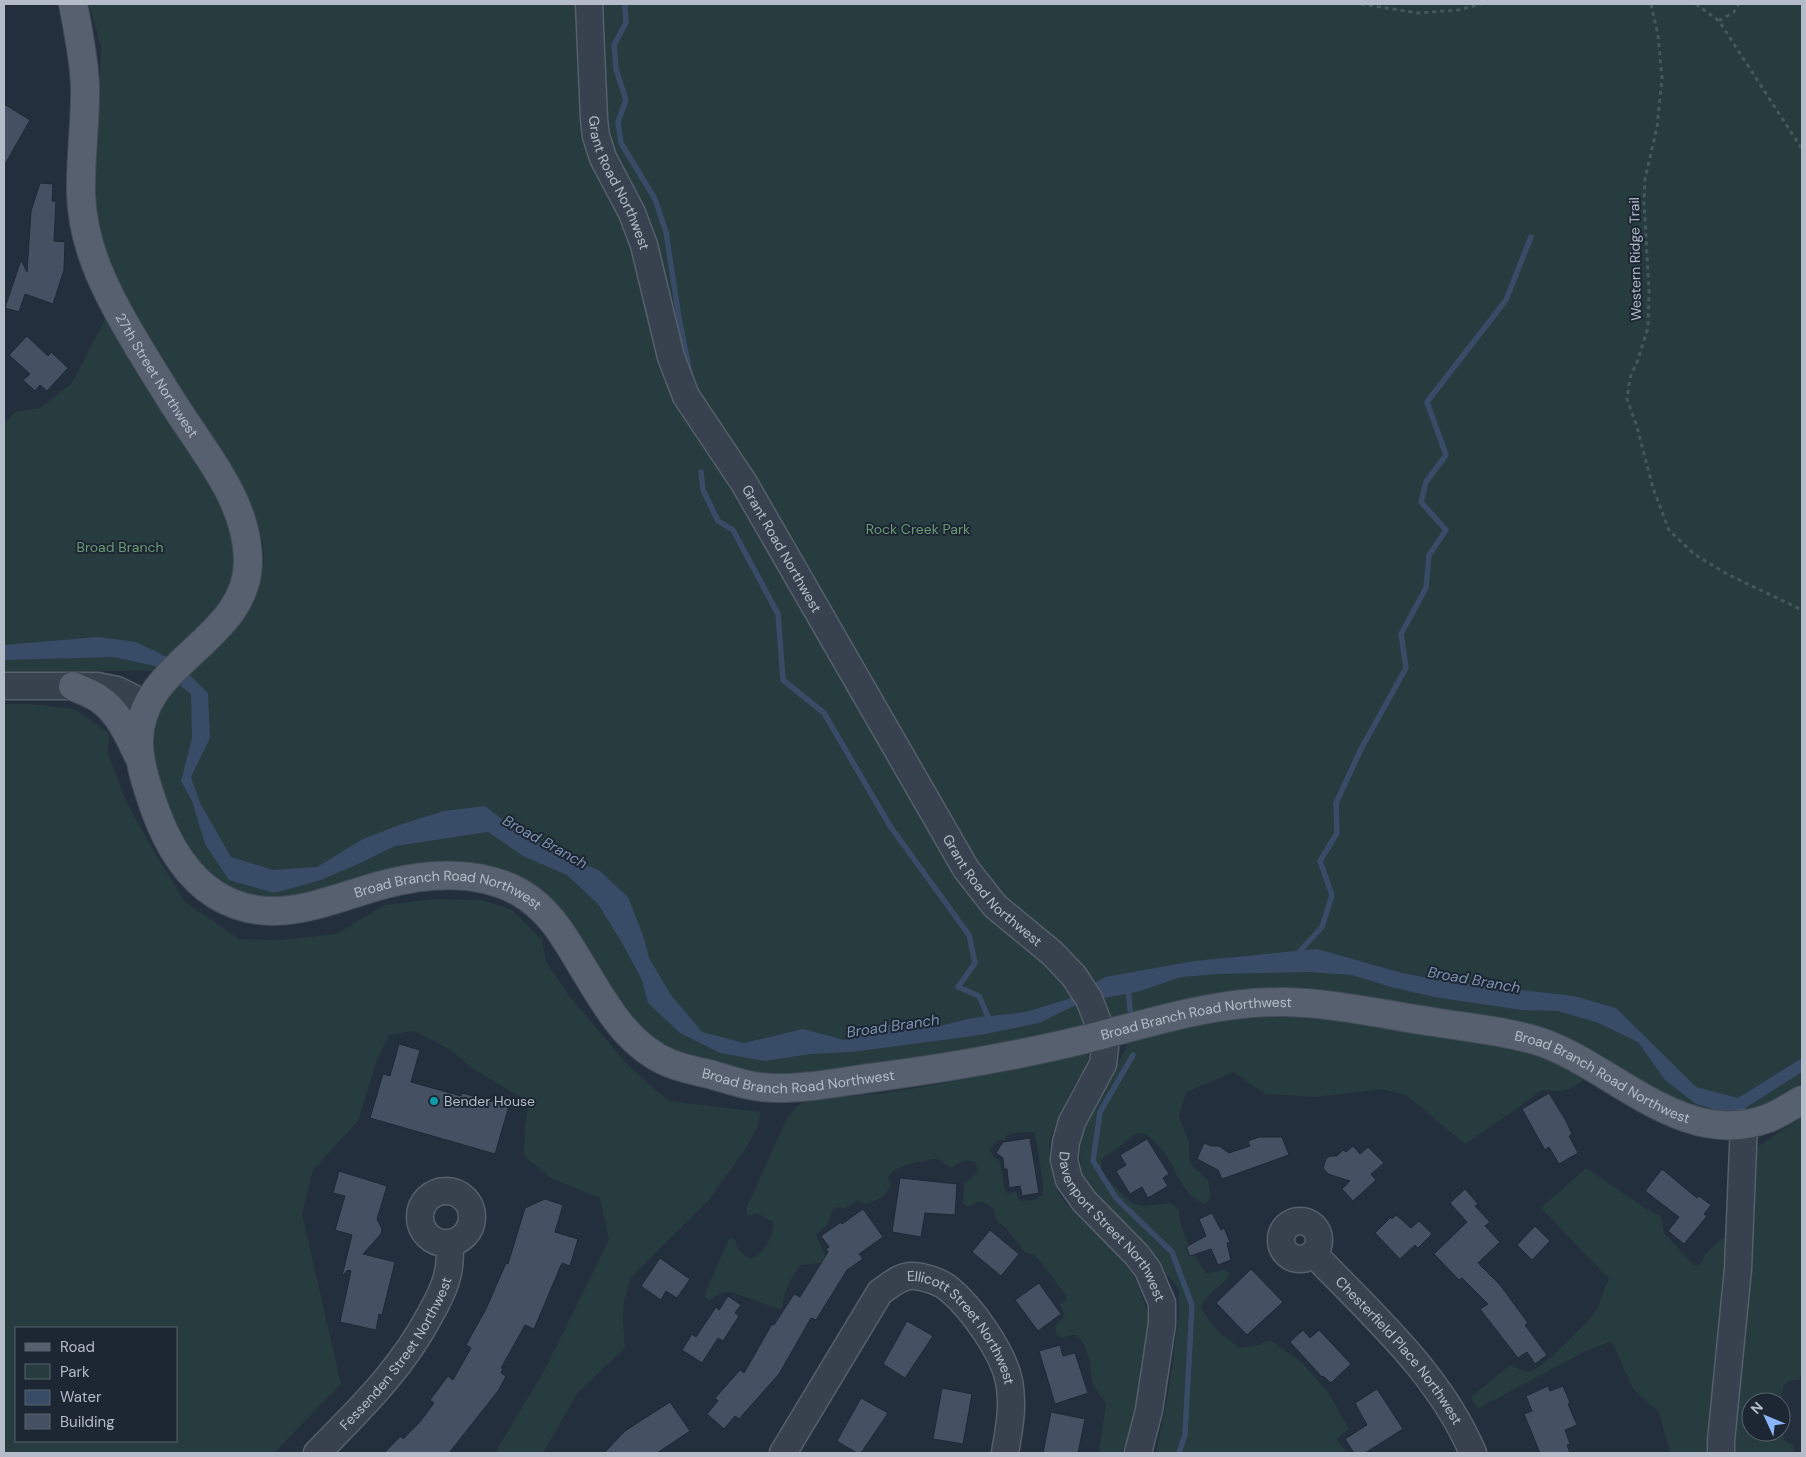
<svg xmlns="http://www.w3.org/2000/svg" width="1806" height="1457" font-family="'DM Sans',sans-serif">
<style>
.green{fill:#263c3f;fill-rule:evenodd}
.water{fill:#394c67}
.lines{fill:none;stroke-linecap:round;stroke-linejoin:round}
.stream{stroke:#394c67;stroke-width:5.5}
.building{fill:#455162;stroke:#1f2835}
.minor-casing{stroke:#565f6c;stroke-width:29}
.major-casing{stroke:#414a57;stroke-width:30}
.path{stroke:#44595c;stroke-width:3;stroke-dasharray:4 4;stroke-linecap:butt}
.minor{stroke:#38414e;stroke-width:26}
.major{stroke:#56606e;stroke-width:28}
.culture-dot{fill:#0f9aa8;stroke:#1d2633;stroke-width:2}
.labels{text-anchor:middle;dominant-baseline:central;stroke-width:4;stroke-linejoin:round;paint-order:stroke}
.street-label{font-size:14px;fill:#b4bcc9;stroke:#1d2633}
.park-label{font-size:14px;fill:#6b9a76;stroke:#1d2633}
.poi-label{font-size:14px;fill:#b4bcc9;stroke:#1d2633;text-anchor:start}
.water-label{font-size:15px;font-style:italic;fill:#7c92b1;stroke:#1d2633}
</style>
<rect width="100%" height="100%" fill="#242f3e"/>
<path class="green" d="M89,4H1802V1091L1729,1119L1682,1106L1599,1061L1259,992L933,1063L772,1078L679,1057L622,1019L591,958L466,868L283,904L234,895L211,877L182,847L155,769L154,723L166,694L227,640L254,604L264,562L263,544L247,496L185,400L109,266L95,204L93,186L99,110L101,46Z
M109,311L208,461L244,557L223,613L155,671C104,670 54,674 4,675V424L15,412L40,408L72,383Z
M4,704H30L74,709L109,733L108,754L127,803L152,848L185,902L239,939L281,940L336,934L385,905L434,899L482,900L512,910L542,940L546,962L570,997L629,1066L668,1101L760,1112L758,1126L746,1148L708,1201L631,1277L624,1301L623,1321L625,1348L578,1392L543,1453H495L545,1369L609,1240L600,1198L551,1178L524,1156L525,1126L529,1102L473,1069L449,1049L414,1031L389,1035L377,1060L358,1121L313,1170L302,1214L341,1384L274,1453H4ZM16,1328H176V1441H16Z
M1240,1016H1317L1516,1047L1548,1058L1579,1075L1583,1080C1568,1094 1561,1091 1542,1090L1515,1110L1465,1144L1406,1095L1382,1089L1315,1097L1265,1094L1234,1072L1186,1092L1179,1117L1189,1142V1158L1192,1166L1208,1180L1211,1197L1205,1204C1181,1195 1177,1169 1163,1151C1158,1145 1152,1139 1146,1134L1137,1133L1101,1160L1102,1173L1131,1203L1144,1206L1171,1203L1179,1210C1180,1233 1193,1254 1206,1273L1225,1270L1230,1273L1228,1278L1206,1298L1201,1307C1209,1325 1224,1337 1240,1348L1258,1345L1270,1340L1301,1362L1328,1392L1349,1429L1337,1439L1347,1453H1156L1169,1388L1179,1315V1289L1139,1242L1100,1203L1081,1172L1080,1153L1081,1137L1092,1111L1129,1042L1138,1037Z
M1084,1053L1089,1056L1085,1069L1074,1085L1051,1135L1049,1145L1051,1167L1059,1194L1066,1204L1114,1251L1130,1270L1138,1285L1150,1319L1148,1339L1141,1362L1137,1404L1124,1453H1099L1106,1403L1097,1391L1092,1382L1090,1361L1083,1342L1077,1335H1072L1061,1338L1055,1332L1056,1326L1065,1315L1060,1305L1066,1301V1295L1035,1255L1025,1252L1006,1228L997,1221L993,1208C985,1203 979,1198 971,1206H965L963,1203L964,1184L978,1172L975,1162L966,1160L950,1168L938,1159H934C920,1162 895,1164 888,1177L891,1185L883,1197L867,1204L858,1200L845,1208L836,1207L832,1210L828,1224L816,1235L827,1259L822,1263L800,1265C791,1278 784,1291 782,1308L779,1309L731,1292H724L710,1300L705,1298L706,1291L730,1237L735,1240L738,1250L750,1259C765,1252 773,1239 773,1222L757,1213L748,1216L746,1209L786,1120L796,1107L804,1102L829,1098L876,1094L922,1087L1006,1071ZM1035,1132L1043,1184V1195C1037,1200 1026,1202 1019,1200L1015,1191L1011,1194L1007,1193L1004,1187L1000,1162L991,1154L990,1149L998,1140H1005L1006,1136L1012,1133Z
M1802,1117V1373L1799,1380H1790L1784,1385L1780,1402H1751V1432H1781V1423L1784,1440L1793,1445L1794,1453H1732L1756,1148Z
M1586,1168L1645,1208L1661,1216L1664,1233L1694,1265L1701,1264L1705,1254L1723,1238L1727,1241L1715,1453H1670L1659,1412L1633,1389L1613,1344L1609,1342L1586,1351L1477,1409L1471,1397L1510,1365C1517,1368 1524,1373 1532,1371C1542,1368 1592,1319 1597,1309C1602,1299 1603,1289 1609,1279L1541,1208Z"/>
<path class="water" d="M98,637L136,642L175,661L208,693L210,738L191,777L200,803L231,857L273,870L317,867L363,839L402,824L444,811L485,806L518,832L557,852L600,871L628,897L644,938L649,958L671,995L702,1032L744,1043L803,1029L844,1040L889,1025L936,1027L972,1018L1026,1012L1068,999L1105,977L1194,961L1317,949L1402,973L1444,981L1574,996L1616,1008L1696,1087L1738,1098L1802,1058V1072L1742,1110L1724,1112L1696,1104L1665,1080L1638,1042L1596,1022L1558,1011L1522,1010L1434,997L1391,987L1352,975L1309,972L1219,974L1181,977L1140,991L1080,1003L1039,1023L980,1035L936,1041L851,1052L810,1054L765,1061L720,1053L680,1033L648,1003L642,980L621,941L598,904L567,875L523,856L488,832L395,846L358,864L318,881L274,893L229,880L205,844L192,801L181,781L192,738L191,694L155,666L113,657L4,660V645Z"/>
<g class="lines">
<path class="stream" d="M625,4L626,23L614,45L616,69L626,100L618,122L621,143L655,199L666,232L679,318L690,373
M701,472L703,490L718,521L733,530L778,614L783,680L824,713L890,826L969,935L975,963L958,987L979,996L991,1024
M1301,957L1300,951L1322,927L1332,895L1320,861L1337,833L1336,803L1361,749L1406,668L1401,634L1426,588L1429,555L1446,530L1421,502L1426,482L1446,455L1427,402L1506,300L1531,237
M1128,987L1130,1010
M1133,1055L1100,1112L1093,1161L1116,1198L1172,1252L1192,1305L1185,1435L1179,1453"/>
</g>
<path class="building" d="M4,104L30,120L4,166Z
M40,183L53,184L52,201H56L54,241L65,242L64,270L53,304L25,294L19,312L5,308L21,260L27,272L31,211Z
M27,336L48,356L51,352L68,368L47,391L40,385L35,391L23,380L30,374L9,355Z
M399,1044L420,1050L411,1082L461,1096L462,1093L509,1106L495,1154L370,1118L383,1074L390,1076Z
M1549,1093L1566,1121L1572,1134L1569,1136L1578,1153L1559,1164L1549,1147L1545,1150L1522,1109Z
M1259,1137H1282L1289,1155L1222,1179L1218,1170L1197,1159L1204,1143L1211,1146H1219L1229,1153L1250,1146L1248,1141Z
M1030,1138L1039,1193L1022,1196L1020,1186L1009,1188L1007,1169H1004L1003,1158L996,1153L1003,1142Z
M1147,1139L1169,1174L1163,1178L1168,1186L1148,1198L1142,1187L1130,1194L1116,1171L1126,1165L1120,1155Z
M1353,1146L1360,1154L1368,1147L1384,1163L1371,1174L1376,1180L1353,1201L1342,1189L1350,1181L1328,1174L1323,1168L1326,1159L1330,1156H1337L1343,1150L1346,1152Z
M1662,1169L1697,1198L1699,1196L1711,1205L1704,1214L1707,1216L1684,1244L1668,1231L1679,1217L1645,1191Z
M339,1171L387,1186L377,1219L382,1229L381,1234L363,1254L395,1262L382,1315L379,1314L376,1330L340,1322L351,1271L348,1270L342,1276L352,1235L335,1230L345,1196L333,1193Z
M900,1178L957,1184L955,1215L925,1213L921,1237L892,1232Z
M1465,1189L1478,1204L1475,1206L1490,1222L1485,1226L1500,1242L1478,1263L1500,1285L1528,1323L1525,1325L1547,1355L1535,1364L1527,1352L1518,1358L1480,1309L1488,1304L1462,1278L1459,1280L1434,1254L1467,1222L1450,1203Z
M545,1199L563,1205L555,1232L578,1239L570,1266L562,1263L534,1329L525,1325L501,1368L503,1369L501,1373L506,1376L498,1391L449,1453H384L401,1436L403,1439L420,1422L434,1403L430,1400L448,1376L453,1380L471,1348L466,1345L486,1309L506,1263L508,1264L525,1208Z
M863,1209L883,1237L859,1254L863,1259L847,1270L816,1320L811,1318L779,1374L739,1419L735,1416L724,1429L707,1414L718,1401L715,1398L740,1370L744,1373L772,1324L774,1325L794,1294L800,1297L828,1252L826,1249L829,1247L821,1236L841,1222L842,1224Z
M1212,1213L1221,1230L1224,1228L1230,1242L1227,1243L1231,1260L1218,1265L1211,1249L1190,1256L1186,1247L1206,1236L1199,1219Z
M1396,1215L1411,1228L1419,1221L1432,1234L1418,1248L1415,1245L1400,1259L1375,1233L1391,1217L1392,1219Z
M1535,1226L1550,1241L1532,1260L1517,1245Z
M990,1230L1019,1254L1001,1276L972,1252Z
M660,1258L690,1279L677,1298L666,1291L661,1300L641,1286Z
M1251,1269L1283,1302L1247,1335L1216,1303Z
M1039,1283L1061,1314L1038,1331L1015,1300Z
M728,1296L741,1305L735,1313L739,1316L723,1341L718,1338L702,1363L682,1350L692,1334L696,1337L716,1307L719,1310Z
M907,1321L933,1336L905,1378L883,1364Z
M1303,1330L1310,1338L1319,1330L1351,1364L1331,1383L1323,1376L1322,1377L1290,1342Z
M1060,1345L1063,1356L1075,1353L1088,1393L1055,1404L1039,1351Z
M1548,1386L1550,1391L1563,1386L1570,1403L1568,1404L1577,1425L1565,1430L1570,1444L1567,1445L1570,1453H1540L1524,1414L1532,1411L1526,1396Z
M942,1388L972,1394L963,1444L933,1439Z
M1377,1389L1403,1429L1365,1453H1354L1345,1439L1367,1425L1355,1403Z
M861,1398L888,1413L861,1453H857L837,1441Z
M670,1402L690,1431L657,1453H604L625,1431Z
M1051,1412L1085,1419L1078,1453H1043Z"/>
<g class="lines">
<defs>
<g id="minor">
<path id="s1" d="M589,4L594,119L596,136L603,158L632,213L644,245L671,357L686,396L744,483L966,869L995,906L1052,953L1074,976L1089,999L1103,1035L1105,1048L1103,1064L1072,1122L1066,1142L1064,1160L1069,1180L1084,1201L1137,1255L1148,1270L1162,1303V1324L1149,1410L1138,1453"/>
<path d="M4,686H97L117,690L147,705"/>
<circle cx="446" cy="1217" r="26"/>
<circle cx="1300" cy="1240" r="19"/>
<path id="s2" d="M1314,1254C1373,1316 1439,1373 1473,1453"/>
<path id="s3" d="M317,1453C360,1409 402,1369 431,1313C439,1299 447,1283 449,1267C450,1259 450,1251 450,1244"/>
<path id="s4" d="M783,1453L880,1292C889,1286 899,1277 910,1276C921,1275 941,1282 949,1289C972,1308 1003,1352 1009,1381C1014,1406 1009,1429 1005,1453"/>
<path d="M1721,1453V1441L1738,1269L1744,1123"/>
</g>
<g id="major">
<path id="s5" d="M73,4C78,30 84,58 85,85C86,121 80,157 81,194C82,230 94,265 111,298C129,334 152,369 173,403C203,451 248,501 248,561C248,641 139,661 139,741C139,764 147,786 154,807C166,841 184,875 216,895C273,930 328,899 386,884C429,873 479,870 519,892C548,908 564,936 580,963C604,1002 625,1044 669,1063C682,1068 695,1071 709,1074C730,1080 752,1088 775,1088C806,1089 839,1082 870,1078C947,1068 1023,1055 1098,1036C1159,1020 1221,1001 1285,1002C1335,1003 1385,1015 1434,1022C1469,1028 1507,1031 1541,1042C1613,1067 1683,1149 1766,1119C1778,1115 1791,1106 1802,1100"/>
<path d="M73,686C81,690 90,693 98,698C118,711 128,734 138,755"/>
</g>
</defs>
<use href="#minor" class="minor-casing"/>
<use href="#major" class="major-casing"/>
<path class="path" d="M1361,4L1418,13L1458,10L1481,4
M1651,4L1658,35L1662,78L1657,127L1645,179L1644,203L1649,290L1648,328L1637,362L1630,378L1627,399L1637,427L1653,488L1669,530L1694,554L1727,574L1802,610
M1696,4L1719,21L1802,149
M1719,21L1734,12L1739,4"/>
<use href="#minor" class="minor"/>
<use href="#major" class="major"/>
</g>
<circle class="culture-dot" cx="434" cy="1101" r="5"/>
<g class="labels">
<g class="street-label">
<text stroke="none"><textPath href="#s1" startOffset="184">Grant Road Northwest</textPath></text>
<text transform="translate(1635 259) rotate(-91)">Western Ridge Trail</text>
<text stroke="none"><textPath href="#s5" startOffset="390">27th Street Northwest</textPath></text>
<text stroke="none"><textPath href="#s1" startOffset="589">Grant Road Northwest</textPath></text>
<text stroke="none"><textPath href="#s1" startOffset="992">Grant Road Northwest</textPath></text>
<text stroke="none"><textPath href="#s5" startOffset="1236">Broad Branch Road Northwest</textPath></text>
<text stroke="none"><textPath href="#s5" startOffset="2076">Broad Branch Road Northwest</textPath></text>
<text stroke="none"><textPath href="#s5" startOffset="1671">Broad Branch Road Northwest</textPath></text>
<text stroke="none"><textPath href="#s5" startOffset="2496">Broad Branch Road Northwest</textPath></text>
<text stroke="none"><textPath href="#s1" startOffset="1394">Davenport Street Northwest</textPath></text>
<text stroke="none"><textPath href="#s4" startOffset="299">Ellicott Street Northwest</textPath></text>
<text stroke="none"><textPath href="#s2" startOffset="129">Chesterfield Place Northwest</textPath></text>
<text stroke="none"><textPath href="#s3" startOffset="128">Fessenden Street Northwest</textPath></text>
</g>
<g class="park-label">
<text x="918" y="529">Rock Creek Park</text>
<text x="120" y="547">Broad Branch</text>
</g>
<g class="poi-label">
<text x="444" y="1101">Bender House</text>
</g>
<g class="water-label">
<text transform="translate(545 842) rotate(29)">Broad Branch</text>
<text transform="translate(1474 980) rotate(10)">Broad Branch</text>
<text transform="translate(893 1026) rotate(-8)">Broad Branch</text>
</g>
</g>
<rect width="1806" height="1457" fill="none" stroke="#b4bcc9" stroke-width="10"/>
<rect x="15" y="1327" width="162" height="115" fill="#1d2633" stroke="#59626f"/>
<rect x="25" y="1343" width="25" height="8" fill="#56606e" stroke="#59626f"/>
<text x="60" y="1352" font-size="15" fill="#b4bcc9">Road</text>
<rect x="25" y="1364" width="25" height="15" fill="#263c3f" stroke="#59626f"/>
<text x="60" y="1377" font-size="15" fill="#b4bcc9">Park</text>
<rect x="25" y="1390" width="25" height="15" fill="#394c67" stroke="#59626f"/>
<text x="60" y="1402" font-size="15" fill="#b4bcc9">Water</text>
<rect x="25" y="1414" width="25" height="15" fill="#455162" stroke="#59626f"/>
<text x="60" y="1427" font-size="15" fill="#b4bcc9">Building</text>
<g transform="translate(1766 1417) rotate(314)"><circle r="24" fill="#1d2633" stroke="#59626f"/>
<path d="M0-4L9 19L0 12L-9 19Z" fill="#8ab4f8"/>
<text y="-8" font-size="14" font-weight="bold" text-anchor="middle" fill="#b4bcc9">N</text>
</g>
</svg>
